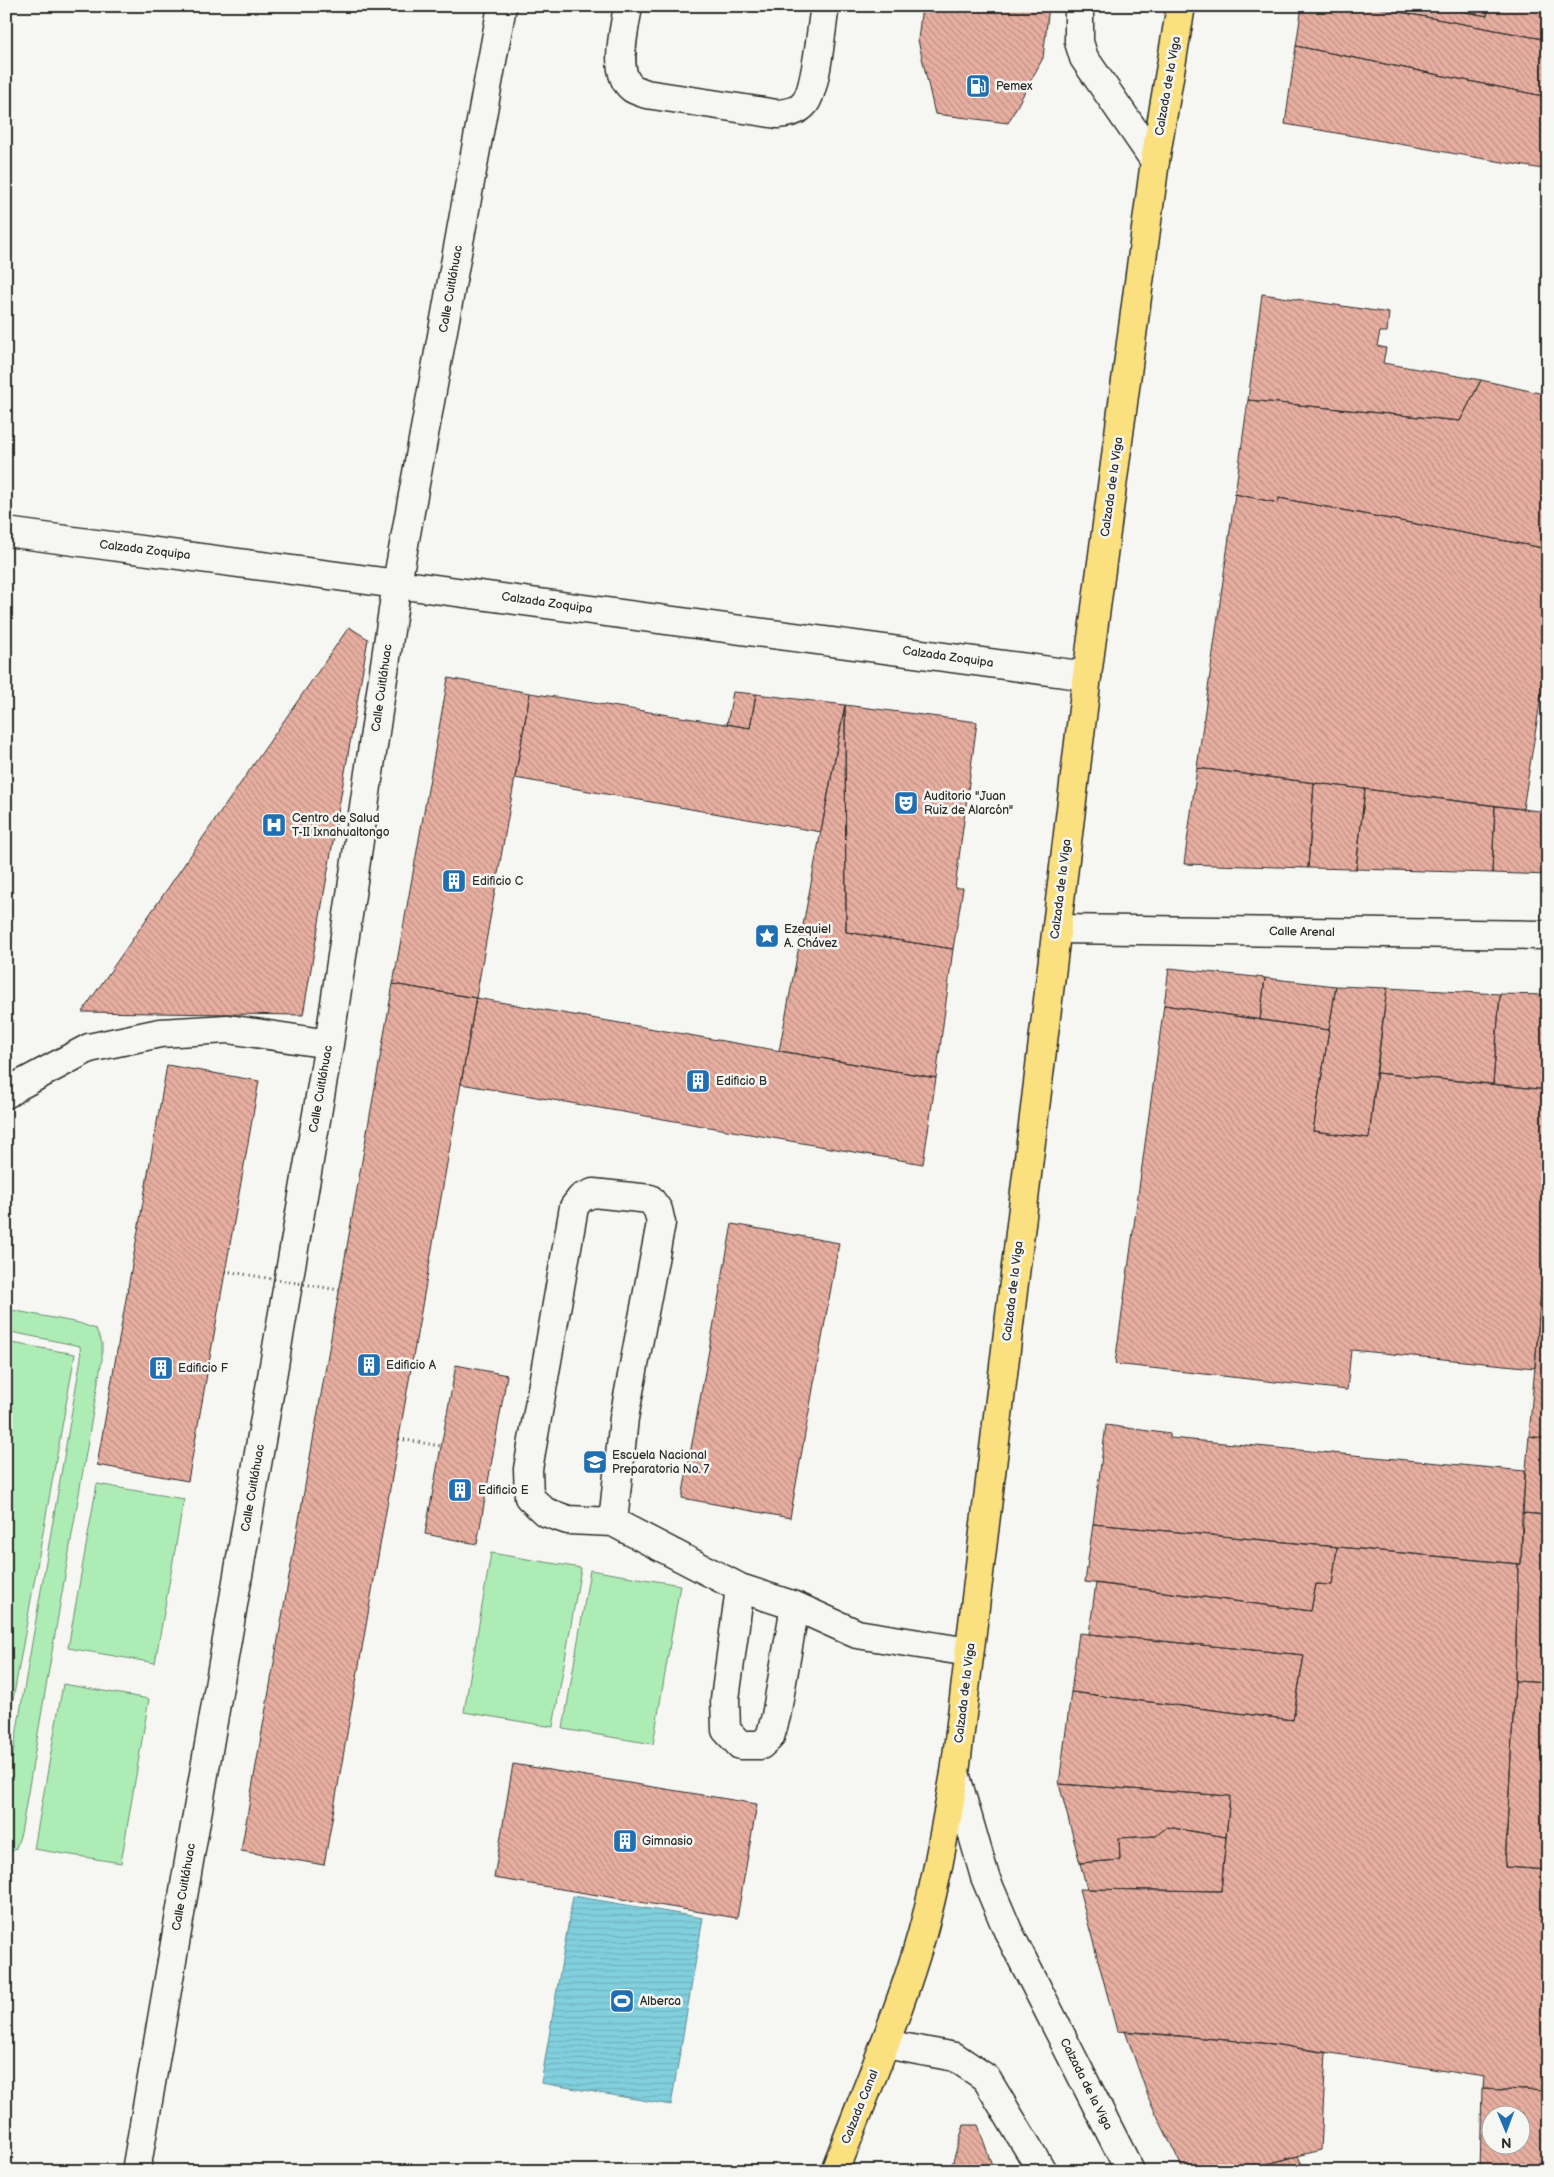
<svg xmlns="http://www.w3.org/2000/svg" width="1554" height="2177" font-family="'Balsamiq Sans',sans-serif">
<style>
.grass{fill:#adedb5;stroke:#6c8c70}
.water{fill:url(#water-rules);stroke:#5f8e96}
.building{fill:url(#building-back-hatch);stroke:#2b2b2b;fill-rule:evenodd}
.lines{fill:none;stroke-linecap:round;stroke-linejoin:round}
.minor-casing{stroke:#2b2b2b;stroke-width:31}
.major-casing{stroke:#2b2b2b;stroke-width:31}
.path{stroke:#2b2b2b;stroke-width:3;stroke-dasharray:1 4;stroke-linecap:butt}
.minor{stroke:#f6f6f2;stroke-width:28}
.major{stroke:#fbe080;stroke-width:28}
.path-bridge{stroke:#2b2b2b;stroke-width:3;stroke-dasharray:1 4;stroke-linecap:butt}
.labels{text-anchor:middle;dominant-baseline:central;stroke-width:5;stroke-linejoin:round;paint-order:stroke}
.poi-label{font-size:12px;fill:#2b2b2b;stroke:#f6f6f2;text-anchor:start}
.street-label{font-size:12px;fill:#2b2b2b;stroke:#f6f6f2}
</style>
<defs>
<pattern id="water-rules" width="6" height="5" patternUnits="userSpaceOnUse" patternTransform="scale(1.25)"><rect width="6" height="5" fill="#81d0de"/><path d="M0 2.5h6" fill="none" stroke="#70b3bf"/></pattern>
<pattern id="building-back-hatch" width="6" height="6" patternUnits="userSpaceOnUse" patternTransform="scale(1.25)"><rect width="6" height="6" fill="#e8afa1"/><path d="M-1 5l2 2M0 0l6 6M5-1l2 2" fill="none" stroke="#bc8f83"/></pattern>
</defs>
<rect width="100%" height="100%" fill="#f6f6f2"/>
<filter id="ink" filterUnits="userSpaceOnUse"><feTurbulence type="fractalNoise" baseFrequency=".02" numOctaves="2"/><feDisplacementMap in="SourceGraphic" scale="10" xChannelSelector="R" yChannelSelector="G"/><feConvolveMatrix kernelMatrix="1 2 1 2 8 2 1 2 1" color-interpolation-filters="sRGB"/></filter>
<g filter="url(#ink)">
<path class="grass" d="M6,1309L79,1323L96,1329L102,1343V1359L21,1833L16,1848L6,1858V1794L81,1358L80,1346L6,1331Z
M6,1342L75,1354L6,1739Z
M97,1484L184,1499L155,1663L68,1648Z
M491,1553L581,1568L553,1727L464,1712Z
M590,1570L680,1585L653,1744L563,1729Z
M63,1684L149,1699L121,1863L34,1849Z"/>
<path class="water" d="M573,1896L703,1918L671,2105L541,2083Z"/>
<path class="building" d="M922,6H1049L1043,58L1008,123L935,114L918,40Z
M1302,6H1368L1548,40V97L1296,46Z
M1368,6H1434L1487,16L1488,6H1548V40Z
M1434,6H1488L1487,16Z
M1296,46L1548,97V170L1285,124Z
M1262,294L1389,313L1387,332H1380L1377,346L1386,348L1383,363L1481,380L1460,421L1248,400Z
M1481,380L1548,395V549L1279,498L1278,503L1235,494L1248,400L1460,421Z
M1235,494L1278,503L1279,498L1548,549V653L1523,809L1197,768Z
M349,627L368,639L303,1015L82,1012Z
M448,678L530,693L476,998L393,984Z
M733,692L756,694L750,728L727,724Z
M530,693L750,728L756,694L845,705L821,832L515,778Z
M845,705L977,722L955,888H963L953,949L846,932Z
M845,705L846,932L953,949L936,1078L779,1051Z
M1197,768L1314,783L1308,868L1184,864Z
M1314,783L1365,789L1356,869L1308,868Z
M1365,789L1495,806L1492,873L1356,869Z
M1495,806L1548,812V875L1492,873Z
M1169,968L1265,978L1260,1020L1164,1005Z
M1265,978L1336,986L1329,1030L1260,1020Z
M393,984L476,998L324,1865L241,1851Z
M1336,986L1387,988L1369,1138L1313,1131Z
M1387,988L1500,994L1493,1084L1376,1073Z
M1500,994L1548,995V1090L1493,1084Z
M476,998L936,1078L923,1164L461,1084Z
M1164,1005L1329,1030L1313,1131L1369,1138L1376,1073L1548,1090V1200L1535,1368L1351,1350L1347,1390L1115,1364Z
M167,1065L259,1081L188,1481L97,1465Z
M1548,1200V1320L1539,1319Z
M732,1224L839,1243L790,1518L682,1498Z
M1539,1319L1548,1320V1439L1529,1436Z
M456,1365L507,1375L477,1544L425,1534Z
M1106,1425L1170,1434V1438L1525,1471L1521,1564L1093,1524Z
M1529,1436L1548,1439V1515L1522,1513Z
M1522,1513L1548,1515V1683L1515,1681L1518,1564H1521Z
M1093,1524L1337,1547L1332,1585L1316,1584L1311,1611L1085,1582Z
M1337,1547L1518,1564L1515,1681L1505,1867L1548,1870V2091L1483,2088L1484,2077L1273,2044L1117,2031L1079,1889L1221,1891L1230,1796L1059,1784L1071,1692L1293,1720L1304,1655L1089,1634L1096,1583L1311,1611L1316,1584L1332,1585Z
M1079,1633L1304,1655L1293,1720L1071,1692Z
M1515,1681L1548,1683V1870L1505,1867Z
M513,1764L757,1804L737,1918L494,1878Z
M1059,1784L1230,1796L1226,1837L1167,1827L1156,1836L1119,1838L1120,1860L1080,1863Z
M1167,1827L1226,1837L1221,1891L1087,1889L1080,1863L1120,1860L1119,1838L1156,1836Z
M1125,2031L1273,2044L1326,2053L1321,2150L1240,2171H1184L1149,2099Z
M1482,2088L1548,2091V2171H1480ZM1492,2114H1522V2144H1492Z
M964,2125H978L994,2171H950Z
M1298,2156L1305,2171H1240Z"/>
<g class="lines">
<defs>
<path id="minor" d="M628,6C625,28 612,73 632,88C636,91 642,92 646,94L777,114C787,113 798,112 805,103C817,87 821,28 825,6
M1079,6V42L1084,58L1155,161
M6,532L1087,676
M1057,929L1548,935
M6,1094L18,1086L89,1048L160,1033L228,1029L329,1044
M613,1522L624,1418L661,1223L658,1210L650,1199L593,1193L581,1198L574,1207L528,1469L529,1497L545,1512L568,1520L613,1522L740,1588L795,1606L857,1634L969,1652
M740,1588L725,1699L726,1730L740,1745H761L770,1737L776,1716L795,1606
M955,1773L985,1877L1008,1931L1130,2171
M885,2044L955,2057L986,2078L1042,2171
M136,2171L329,1044L397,583L502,6"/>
<path id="major" d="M835,2171C863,2098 894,2026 917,1951C935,1893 944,1833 955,1773L1087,676L1155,161L1181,6"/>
</defs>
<use href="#minor" class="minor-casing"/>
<use href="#major" class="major-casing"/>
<path class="path" d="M399,1439L441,1446"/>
<use href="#minor" class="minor"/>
<use href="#major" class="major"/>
<path class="path-bridge" d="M225,1271L339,1290"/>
</g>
</g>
<defs>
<symbol id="fuel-square" viewBox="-11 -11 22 22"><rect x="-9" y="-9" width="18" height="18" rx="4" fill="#1f6fb2" stroke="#f6f6f2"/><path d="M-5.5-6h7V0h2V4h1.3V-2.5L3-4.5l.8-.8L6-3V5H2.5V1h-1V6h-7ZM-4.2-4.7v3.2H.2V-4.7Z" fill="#fff"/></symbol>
<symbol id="theatre-square" viewBox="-11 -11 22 22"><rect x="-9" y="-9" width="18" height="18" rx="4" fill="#1f6fb2" stroke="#f6f6f2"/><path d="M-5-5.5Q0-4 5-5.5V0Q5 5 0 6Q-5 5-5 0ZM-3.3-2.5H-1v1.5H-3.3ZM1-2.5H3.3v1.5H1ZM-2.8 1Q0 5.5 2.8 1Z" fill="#fff"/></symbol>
<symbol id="hospital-square" viewBox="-11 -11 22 22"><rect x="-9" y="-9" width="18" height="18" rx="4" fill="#1f6fb2" stroke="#f6f6f2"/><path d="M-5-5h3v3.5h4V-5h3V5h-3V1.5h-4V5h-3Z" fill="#fff"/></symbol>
<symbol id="building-square" viewBox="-11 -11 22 22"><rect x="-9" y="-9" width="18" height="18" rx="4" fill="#1f6fb2" stroke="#f6f6f2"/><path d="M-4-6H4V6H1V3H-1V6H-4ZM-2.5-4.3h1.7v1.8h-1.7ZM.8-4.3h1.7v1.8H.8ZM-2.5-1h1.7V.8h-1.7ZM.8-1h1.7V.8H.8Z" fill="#fff"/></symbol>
<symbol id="sight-square" viewBox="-11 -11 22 22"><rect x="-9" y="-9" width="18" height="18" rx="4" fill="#1f6fb2" stroke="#f6f6f2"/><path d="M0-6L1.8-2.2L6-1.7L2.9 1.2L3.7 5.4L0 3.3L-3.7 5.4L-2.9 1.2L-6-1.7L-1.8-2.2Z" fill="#fff"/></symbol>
<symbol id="school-square" viewBox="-11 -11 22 22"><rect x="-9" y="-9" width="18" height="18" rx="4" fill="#1f6fb2" stroke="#f6f6f2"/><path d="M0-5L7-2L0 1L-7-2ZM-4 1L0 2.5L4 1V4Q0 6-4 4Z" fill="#fff"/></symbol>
<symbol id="stadium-square" viewBox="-11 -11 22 22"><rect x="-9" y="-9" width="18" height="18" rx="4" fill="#1f6fb2" stroke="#f6f6f2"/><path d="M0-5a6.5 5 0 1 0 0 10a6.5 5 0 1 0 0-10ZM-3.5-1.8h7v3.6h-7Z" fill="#fff"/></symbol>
</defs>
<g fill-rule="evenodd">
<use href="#fuel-square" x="964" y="72" width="28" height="28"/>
<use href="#theatre-square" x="892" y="789" width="28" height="28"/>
<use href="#hospital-square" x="260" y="811" width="28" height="28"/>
<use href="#building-square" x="440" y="867" width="28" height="28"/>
<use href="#sight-square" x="753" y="922" width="28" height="28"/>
<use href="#building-square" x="684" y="1067" width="28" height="28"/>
<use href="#building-square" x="355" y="1351" width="28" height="28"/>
<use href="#building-square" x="147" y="1354" width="28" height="28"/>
<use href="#school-square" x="581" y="1448" width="28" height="28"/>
<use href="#building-square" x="446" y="1476" width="28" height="28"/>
<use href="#building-square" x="611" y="1827" width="28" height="28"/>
<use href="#stadium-square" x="608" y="1987" width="28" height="28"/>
</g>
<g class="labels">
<g class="poi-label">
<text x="996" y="86">Pemex</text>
<text x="924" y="796">Auditorio "Juan<tspan x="924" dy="14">Ruiz de Alarcón"</tspan></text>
<text x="292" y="818">Centro de Salud<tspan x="292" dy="14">T-II Ixnahualtongo</tspan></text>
<text x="472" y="881">Edificio C</text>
<text x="784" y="929">Ezequiel<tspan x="784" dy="14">A. Chávez</tspan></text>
<text x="716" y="1081">Edificio B</text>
<text x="386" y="1365">Edificio A</text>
<text x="178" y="1368">Edificio F</text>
<text x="612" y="1455">Escuela Nacional<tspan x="612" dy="14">Preparatoria No. 7</tspan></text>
<text x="478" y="1490">Edificio E</text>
<text x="642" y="1841">Gimnasio</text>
<text x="640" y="2001">Alberca</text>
</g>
<g class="street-label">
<text transform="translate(1168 86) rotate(-80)">Calzada de la Viga</text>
<text transform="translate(451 289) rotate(-80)">Calle Cuitláhuac</text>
<text transform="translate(1112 487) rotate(-82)">Calzada de la Viga</text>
<text transform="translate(145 550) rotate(7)">Calzada Zoquipa</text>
<text transform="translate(547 603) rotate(8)">Calzada Zoquipa</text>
<text transform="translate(948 657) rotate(8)">Calzada Zoquipa</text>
<text transform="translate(382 688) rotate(-82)">Calle Cuitláhuac</text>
<text transform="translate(1061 889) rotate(-83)">Calzada de la Viga</text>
<text transform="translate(1302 932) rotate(1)">Calle Arenal</text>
<text transform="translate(321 1089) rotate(-80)">Calle Cuitláhuac</text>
<text transform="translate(1013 1291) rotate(-83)">Calzada de la Viga</text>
<text transform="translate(253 1488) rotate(-80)">Calle Cuitláhuac</text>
<text transform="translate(965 1693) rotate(-83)">Calzada de la Viga</text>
<text transform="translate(184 1887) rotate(-80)">Calle Cuitláhuac</text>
<text transform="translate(1086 2084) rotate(63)">Calzada de la Viga</text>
<text transform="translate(860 2107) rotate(-68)">Calzada Canal</text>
</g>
</g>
<rect width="1554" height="2177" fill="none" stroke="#f6f6f2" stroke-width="25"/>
<rect x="12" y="12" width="1529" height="2152" fill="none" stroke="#2b2b2b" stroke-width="2" filter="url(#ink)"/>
<g transform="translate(1506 2130) rotate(179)"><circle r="24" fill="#f6f6f2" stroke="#a5a5a2"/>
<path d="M0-4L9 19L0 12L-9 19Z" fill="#1f6fb2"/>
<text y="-8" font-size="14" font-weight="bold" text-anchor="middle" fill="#2b2b2b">N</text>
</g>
</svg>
